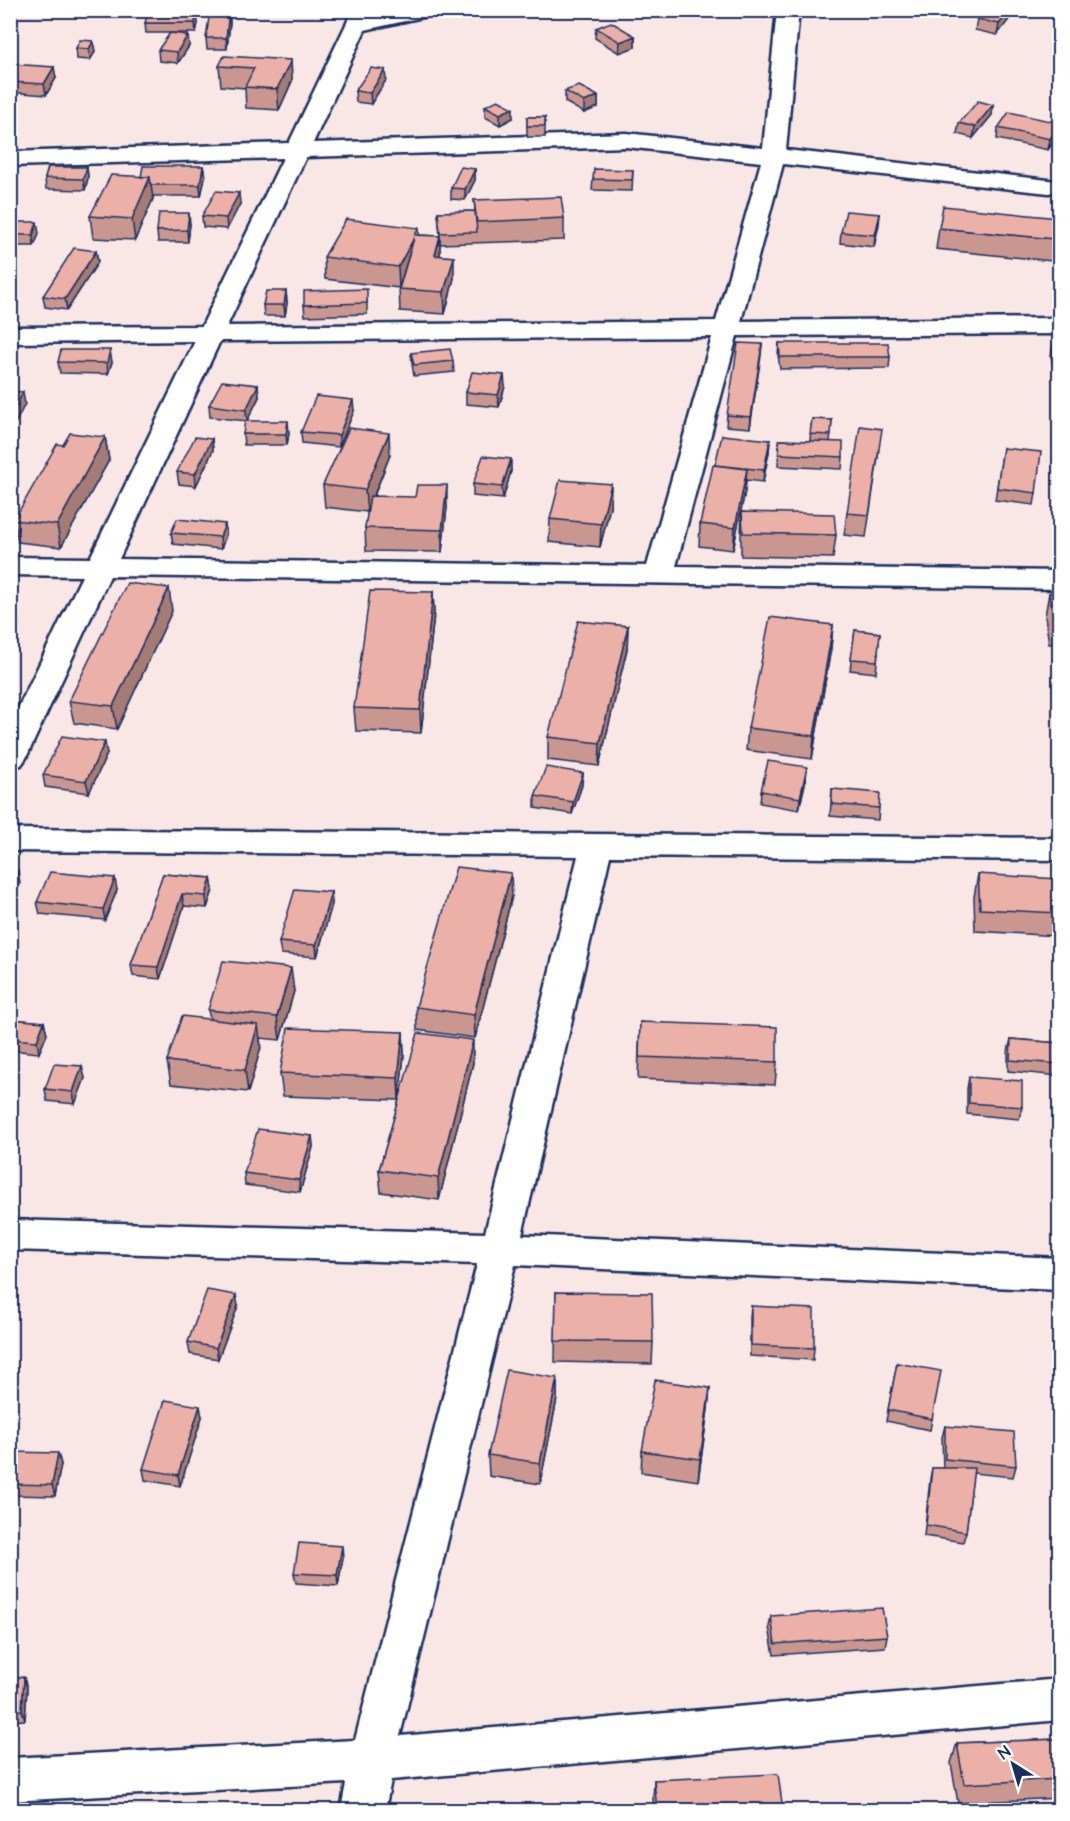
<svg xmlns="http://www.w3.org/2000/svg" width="1070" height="1821" font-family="'Architects Daughter',sans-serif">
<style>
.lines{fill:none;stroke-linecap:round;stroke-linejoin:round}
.minor-casing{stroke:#1b2f5e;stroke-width:5}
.minor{fill:#fff;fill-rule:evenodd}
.wall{fill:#ca9790;stroke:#1b2f5e;stroke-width:1.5}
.shaded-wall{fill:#a47b75;stroke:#1b2f5e;stroke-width:1.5}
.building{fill:#ebb0a7;stroke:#1b2f5e;stroke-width:1.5}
</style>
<rect width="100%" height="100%" fill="#f9e7e5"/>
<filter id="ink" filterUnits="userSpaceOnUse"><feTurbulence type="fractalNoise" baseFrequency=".0167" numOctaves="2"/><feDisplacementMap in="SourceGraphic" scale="12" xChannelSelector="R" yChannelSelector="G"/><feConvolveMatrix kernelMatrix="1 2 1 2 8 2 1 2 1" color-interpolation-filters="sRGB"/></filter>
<g filter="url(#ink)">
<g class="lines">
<defs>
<path id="minor" d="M353,10H374L372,15L396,10H439L436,14L365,30L313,143L626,133L763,148L777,10H799L786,150L1057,181L1060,184L1057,191L1049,193L783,164L741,321L1060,318V334L737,336L676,566L1060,571V589L110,576L26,758L21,765L10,768V725L82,576L10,575V557L90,558L195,341L10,343V327L202,326L283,158L10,166V152L289,143ZM626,147L761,162L716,321L227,326L306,157ZM712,337L647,566L119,559L220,341Z
M10,829L1060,838V860L610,856L522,1235L1060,1258V1290L515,1265L400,1736L1060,1679V1720L391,1780L385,1810H341L346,1783L10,1801V1758L355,1740L477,1264L10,1250V1220L485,1233L578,856L10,851Z"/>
</defs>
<use href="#minor" class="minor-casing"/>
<use href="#minor" class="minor"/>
</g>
<path class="wall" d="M1016,10L997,35L975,30L977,19Z
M229,11L230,22L227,49H207L206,38Z
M145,23H198L196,33H146Z
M596,28L635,36V47L619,53L595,38Z
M93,41L95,52L90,60L77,59L76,48Z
M189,46L178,63L159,61L158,50Z
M291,60L292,81L279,110L246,108L245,88L221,86L219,66Z
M10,64L56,78L46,95L10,92Z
M386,80L371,104L356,102L355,91Z
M565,91L598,96V107L584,113L565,102Z
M993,105L992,115L973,138L957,134L959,123Z
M485,106L513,118L500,125L485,117Z
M527,117H545V137H527Z
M998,128L1058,134L1048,150L997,139Z
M203,166L205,177L201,196H153V199L135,240L93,238L90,216L141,177Z
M87,167L88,178L85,190L46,189L45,178Z
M475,169V180L465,200L451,199V188Z
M633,170L632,191L592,190L593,179Z
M474,200L564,218V240L440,244V238V256L454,278L445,314L400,311L399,288L325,279L324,257L419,228V235L440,236L438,212L475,211Z
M240,204L227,229L203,227L202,216Z
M880,214L874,247L840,243L841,232Z
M10,222L39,234L34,246H10Z
M190,224L188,242H158L157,231Z
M939,228L1055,239L1052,261L936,249Z
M1059,246V279L1056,278Z
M96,251L98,262L67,310L45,307L43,296Z
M286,291L287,303L285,316H264L263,305Z
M367,300V314L305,316L304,305Z
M1055,334H1059V380H1056L1051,356Z
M779,343L890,357L889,368L780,369L778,355Z
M762,344L750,428L726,426L727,415Z
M411,353L453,361L454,372L414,376L412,364Z
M58,362H112L108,374L60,373Z
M258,385L259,397L247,421L210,417L209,405Z
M505,386L499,407L466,404V392Z
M354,411L339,447L302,443L301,432Z
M812,419L832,420L830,442L843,457L842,469L778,466L779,440L810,441Z
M289,433L287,445H244L243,434Z
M105,437L109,460L61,547L18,542L14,520Z
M212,439L213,450L196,486L179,484L177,472Z
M770,440L769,452L763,482L746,480L745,491L733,550L699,546L700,524L715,465Z
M1003,448L1036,493L1034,505L995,500Z
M879,451L866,537L844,535L847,513Z
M390,455L374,496L447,507L442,552L366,551L365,528L368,510L367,512L325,507L323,485Z
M511,471L503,499L473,496V484Z
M611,484L610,507L600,547L549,542L550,519Z
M742,512L836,535L833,558L741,556V535Z
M225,524L226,535L221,549L173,544L171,533Z
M433,592L434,614L421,733L356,731L354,708Z
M1049,593H1059V644H1049L1045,616Z
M172,611L117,729L74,723L69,701Z
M833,625L831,648L812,759L746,750L748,728Z
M628,626L627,649L599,766L548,760V737Z
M855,630L880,633L876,673L850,670Z
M107,754L89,793L45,787L43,775Z
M807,767L806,779L799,810L760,803L761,791Z
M583,773L582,785L572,814L535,808V796Z
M832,789L879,808L878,820L830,816Z
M163,874L211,878L213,890L207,908L184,906L160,979L133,976L131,965Z
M978,874L1059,886V924L1057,936L975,931L974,897Z
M117,890L105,920L40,914L37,902Z
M331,892L332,904L317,957L281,954L279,942Z
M512,896L475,1038L417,1030L416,1007Z
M294,991L280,1040L260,1038L261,1047L248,1092L171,1084L167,1061L210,1019L208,1010Z
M10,1019L44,1022L47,1034L39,1053L10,1050Z
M640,1022L777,1062L775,1085L638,1079Z
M403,1032L404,1055L399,1100L473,1063L439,1200L381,1192L379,1170L399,1100L283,1096L280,1073Z
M1011,1039L1059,1043V1076L1008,1071V1051Z
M969,1077L1022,1107L1019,1119L967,1114V1089Z
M85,1078L75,1104L47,1101L45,1089Z
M312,1136L313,1147L300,1192L245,1185L244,1173Z
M556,1292L653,1342L652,1364L555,1362Z
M238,1306L218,1359L190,1354L188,1342Z
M751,1306L814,1348L813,1360L750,1356V1317Z
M897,1363L932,1419L930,1430L886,1421Z
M557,1378V1399L540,1484L489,1476L488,1455Z
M710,1388L708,1409L698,1481L641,1472L642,1451Z
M202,1417L180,1486L145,1480L143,1469Z
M945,1426L1016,1466L1013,1477L973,1473L966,1532L963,1542L924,1536L930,1479L932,1468H943L942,1437Z
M10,1452L61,1464L55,1496L10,1495Z
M343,1557L338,1586L296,1583L294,1573Z
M771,1616L887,1636L885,1647L774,1655L769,1627Z
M10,1678L27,1688L25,1720L10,1721Z
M1059,1739V1798L958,1803L951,1763L957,1743Z
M654,1780L783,1810H654L653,1800Z"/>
<path class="shaded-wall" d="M1010,10H1016L997,35L999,24Z
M229,11L230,22L227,49L226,38Z
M197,12L198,23L196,33L195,23Z
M188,35L189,46L178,63L177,52Z
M635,36V47L619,53L620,42Z
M93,41L95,52L90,60L89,49Z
M291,60L292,81L279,110L277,89Z
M54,67L56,78L46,95L44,84Z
M385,70L386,80L371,104L370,93Z
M598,96V107L584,113V102Z
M993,105L992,115L973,138L975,127Z
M513,108V118L500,125V114Z
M1059,124L1058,134L1048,150L1050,139Z
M203,166L205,177L201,196L200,185Z
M87,167L88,178L85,190L83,179Z
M475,169V180L465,200V189Z
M150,177L153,199L135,240L132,219Z
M239,193L240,204L227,229L226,218Z
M189,213L190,224L188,242L187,230Z
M880,214L879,225L874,247L875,235Z
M37,222L39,234L34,246L33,235Z
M440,236V258L435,255Z
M414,238L399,288L398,267Z
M96,251L98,262L67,310L65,299Z
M454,257V278L445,314L444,292Z
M286,291L287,303L285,316L284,305Z
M762,344L761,356L750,428L751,417Z
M110,350L112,362L108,374L107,363Z
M504,375L505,386L499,407L498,395Z
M258,385L259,397L247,421L246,410Z
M23,392L25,404L10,434V418Z
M353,400L354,411L339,447V435Z
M288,421L289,433L287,445L286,434Z
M389,433L390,455L367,512L365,490Z
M105,437L109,460L61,547L57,525Z
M212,439L213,450L196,486L195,474Z
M770,440L769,452L763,482L764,470Z
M511,459V471L503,499L502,487Z
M747,469L745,491L733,550L735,528Z
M611,484L610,507L600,547L601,524Z
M447,485V507L442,552V530Z
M225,524L226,535L221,549L220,537Z
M169,588L172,611L117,729L113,706Z
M433,592L434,614L421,733L420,710Z
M17,611L19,623L10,638V622Z
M833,625L831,648L812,759L814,736Z
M628,626L627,649L599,766L600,743Z
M105,742L107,754L89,793L86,781Z
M807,767L806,779L799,810L800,798Z
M583,773L582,785L572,814L573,802Z
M18,871L20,883L11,906L10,888Z
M511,873L512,896L475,1038L474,1015Z
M115,878L117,890L105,920L103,909Z
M211,878L213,890L207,908L206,896Z
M331,892L332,904L317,957L316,945Z
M182,894L184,906L160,979L158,967Z
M291,968L294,991L280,1040L277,1017Z
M44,1022L47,1034L39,1053L37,1041Z
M258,1025L261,1047L248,1092L245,1070Z
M403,1032L404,1055L399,1100L398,1078Z
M473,1040V1063L439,1200L438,1178Z
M82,1066L85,1078L75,1104L73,1092Z
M312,1136L313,1147L300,1192L299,1180Z
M236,1295L238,1306L218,1359L216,1348Z
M557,1378V1399L540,1484V1463Z
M710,1388L708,1409L698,1481L700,1459Z
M200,1406L202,1417L180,1486L178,1475Z
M58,1453L61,1464L55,1496L52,1485Z
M342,1546L343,1557L338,1586L337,1575Z
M24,1677L27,1688L25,1720L22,1710Z"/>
<path class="building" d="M984,10H1010L999,24L977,19Z
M210,11H229L226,38H206Z
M148,12H197L195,23H145Z
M611,22L635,36L620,42L596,28Z
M170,33L188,35L177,52L158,50Z
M80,40L93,41L89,49L76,48Z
M224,56L291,60L277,89L245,87L254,68L219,66Z
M10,64L54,67L44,84L10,82Z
M371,68L385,70L370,93L355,91Z
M579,86L598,96L584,102L565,91Z
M498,100L513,108L500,114L485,106Z
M978,101L993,105L975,127L959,123Z
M1009,112L1059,123V124L1050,139L998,128Z
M527,117H545V126H527Z
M143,166H203L200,185H151L150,177H141Z
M48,167H87L83,179L45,178Z
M461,167L475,169L465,189L451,188Z
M594,169L633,170L632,180L593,179Z
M111,175L150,177L132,219L90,216Z
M216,191L239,193L226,218L202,216Z
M561,197L564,218L477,222L474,200Z
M943,206L1058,218L1055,239L939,228Z
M475,211L477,232L440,233L438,212Z
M846,211L880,214L875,235L841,232Z
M159,213H189L187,230L157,231Z
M346,219L419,228L415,235L440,236L435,255L454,257L444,292L399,289L414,238L398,267L324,257Z
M10,222H37L33,235H10Z
M74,248L96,251L65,299L43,296Z
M1059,251V267H1057Z
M367,289V303L304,305V291Z
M266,291H286L284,305H263Z
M1055,334H1059V357Z
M738,343L762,344L751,417L727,415Z
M779,343H888L890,357H780Z
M450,349L453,361L414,365L411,353Z
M61,350H110L107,363L58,362Z
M472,372L504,375L498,395L466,392Z
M222,381L258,385L246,410L209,405Z
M10,391L23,392L10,418Z
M316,396L353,400L339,435L301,432Z
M812,419L832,420L831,435L810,434Z
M245,421H288L286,434H243Z
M860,426L882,429L869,515L847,513Z
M349,428L389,433L365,490L323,485Z
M70,433L105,437L57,525L14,520L57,444L63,445Z
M722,435L770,440L764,470L715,465Z
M195,437L212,439L195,474L177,472Z
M779,440L843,442V457L779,454Z
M1003,448L1041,452L1036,493L997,488Z
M483,456L511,459L502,487L473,484Z
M713,465L747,469L735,528L700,524Z
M560,480L611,484L601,524L550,519Z
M417,485H447L442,530L365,528L370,496L415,497Z
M742,512L834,514L836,535L743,533Z
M177,519L225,524L220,537L171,533Z
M127,583L169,588L113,706L69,701Z
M370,591L433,592L420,710L354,708Z
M1049,593H1059V622L1054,621Z
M10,610L17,611L10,622Z
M770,617L833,625L814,736L748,728Z
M578,621L628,626L600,743L548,737Z
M855,630L880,633L877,661L851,659Z
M62,736L105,742L86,781L43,775Z
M768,761L807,767L800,798L761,791Z
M546,767L583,773L573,802L535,796Z
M832,789L880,793L879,808L832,804Z
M456,867L511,873L474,1015L416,1007Z
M10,870L18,871L10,888Z
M50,872L115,878L103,909L37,902Z
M163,874L211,878L206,896L182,894L158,967L131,965Z
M978,874L1059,879V913L980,909Z
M295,889L331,892L316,945L279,942Z
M223,961L291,968L277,1017L208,1010Z
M182,1016L258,1025L245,1070L167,1061Z
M10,1019L44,1022L37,1041L10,1039Z
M640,1022L777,1027V1062L639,1057Z
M288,1028L403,1032L398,1078L280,1073Z
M418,1033L473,1040L438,1178L379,1170Z
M1011,1039L1059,1043V1064L1010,1060Z
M54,1064L82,1066L73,1092L45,1089Z
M969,1077L1022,1081V1107L969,1103Z
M258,1129L312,1136L299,1180L244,1173Z
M207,1290L236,1295L216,1348L188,1342Z
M556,1292L652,1293L653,1342L555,1341Z
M751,1306L814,1309V1348L751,1345Z
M897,1363L941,1371L932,1419L888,1410Z
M507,1370L557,1378L540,1463L488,1455Z
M655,1380L710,1388L700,1459L642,1451Z
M165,1400L200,1406L178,1475L143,1469Z
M945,1426L1014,1432L1016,1466L945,1459Z
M10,1452L58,1453L52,1485L10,1484Z
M932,1468H974L966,1532L926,1525Z
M299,1543L342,1546L337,1575L294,1573Z
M882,1608L887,1636L775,1644L771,1616Z
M24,1677L22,1710L10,1711V1678Z
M1059,1739V1779L964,1784L957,1743Z
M778,1774L783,1810H657L654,1780Z"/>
</g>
<rect width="1070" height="1821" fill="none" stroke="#fff" stroke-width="36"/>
<rect x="18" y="18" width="1034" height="1785" fill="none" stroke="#1b2f5e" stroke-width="2" filter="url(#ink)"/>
<g transform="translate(1013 1764) rotate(323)" stroke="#ffffff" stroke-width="4.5" paint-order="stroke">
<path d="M0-4.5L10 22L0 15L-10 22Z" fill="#1b2f5e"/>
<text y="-9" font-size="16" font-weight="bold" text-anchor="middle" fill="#1b2f5e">N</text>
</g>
</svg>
